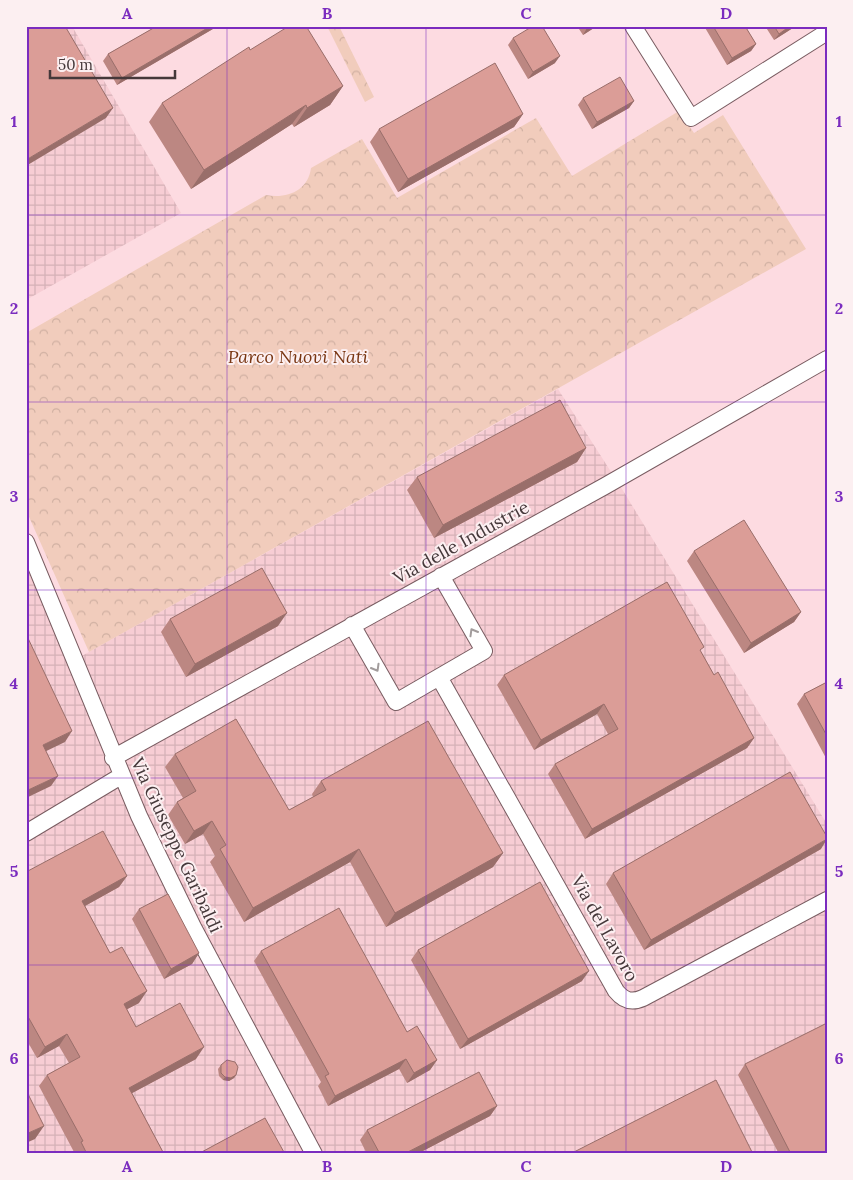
<svg xmlns="http://www.w3.org/2000/svg" width="853" height="1180" font-family="Lora,serif">
<style>
.industrial{fill:url(#industrial-grid)}
.park{fill:url(#park-crowns)}
.lines{fill:none;stroke-linecap:round;stroke-linejoin:round}
.minor-casing{stroke:#795c61;stroke-width:18}
.minor{stroke:#fff;stroke-width:16}
.wall{fill:#bc8782}
.shaded-wall{fill:#996e6a}
.building{fill:#db9d97;stroke:#996e6a}
.oneway{stroke:#a29c9c}
.grid{fill:none;stroke:#7b2cbf;stroke-width:1;stroke-opacity:0.55}
.labels{text-anchor:middle;dominant-baseline:central;stroke-width:4;stroke-linejoin:round;paint-order:stroke}
.park-label{font-size:18px;font-style:italic;fill:#793612;stroke:#fceff1}
.street-label{font-size:18px;fill:#45383a;stroke:#fceff1}
.neatline{fill:none;stroke:#7b2cbf;stroke-width:2}
.grid-label{font-size:16px;text-anchor:middle;font-weight:bold;fill:#7b2cbf}
</style>
<defs>
<pattern id="industrial-grid" width="8" height="8" patternUnits="userSpaceOnUse" patternTransform="scale(1.25)"><rect width="8" height="8" fill="#f7cdd4"/><path d="M0 4h8M4 0v8" fill="none" stroke="#d5b1b7"/></pattern>
<pattern id="park-crowns" width="20" height="18" patternUnits="userSpaceOnUse" patternTransform="scale(1.25)"><rect width="20" height="18" fill="#f1ccbc"/><path d="M2 6a3 3 0 1 1 6 0M12 15a3 3 0 1 1 6 0" fill="none" stroke="#d0b0a2"/></pattern>
</defs>
<rect width="100%" height="100%" fill="#fddbe1"/>
<path class="industrial" d="M26,26H72L181,213L26,300Z
M558,389L622,489L827,824V1154H26V550L71,662Z"/>
<path class="park" d="M327,26H339L374,97L365,102Z
M679,111L694,133L723,115L806,249L89,652L26,510V333L266,195C287,199 308,191 311,168L362,139L397,198L536,118L572,176Z"/>
<g class="lines">
<defs>
<path id="minor" d="M633,26L691,118L827,32
M26,542L139,816L193,927L314,1154
M352,625L396,702L484,651L441,576
M439,677L616,991C624,1001 632,1003 643,998L827,900
M113,758L605,486L827,359
M26,833L121,776"/>
</defs>
<use href="#minor" class="minor-casing"/>
<use href="#minor" class="minor"/>
</g>
<path class="wall" d="M157,26H218L117,85L103,61L108,54Z
M577,26H597L583,35Z
M704,26H745L756,44L751,51L727,65Z
M765,26H796L774,40Z
M513,38L555,63L528,79L508,45Z
M250,50L343,86L330,105L294,127L292,124L191,189L149,122L162,103Z
M583,98L634,101L629,108L592,129L578,105Z
M523,114L514,127L398,192L370,142L379,129Z
M586,448L577,462L434,538L407,490L417,477Z
M694,551L801,612L794,622L744,653L687,561Z
M170,619L278,626L186,677L161,632Z
M701,652L714,675L754,738L747,748L585,839L548,774L555,764L608,734L597,714L534,750L497,685L504,675Z
M827,682V760L797,704L804,694Z
M175,754L289,810L313,797L312,794L321,781L503,853L493,867L386,927L350,862L244,922L210,862L215,856L203,834L185,844L168,815L177,802L183,798L165,767Z
M821,849L644,950L606,884L613,873Z
M26,872L127,876L119,887L85,906L110,953L139,1003L127,1009L136,1027L196,1059L132,1093L164,1154H73L74,1152L39,1086L47,1075L69,1063L59,1046L37,1058L26,1039Z
M139,909L199,953L192,964L164,979L132,919Z
M418,950L582,981L460,1049L411,960Z
M261,951L407,1032L437,1060L430,1070L407,1083L399,1069L328,1106L318,1086L321,1082L254,961Z
M745,1064L827,1154H779L738,1075Z
M221,1065L236,1075L234,1078L229,1081L223,1080L219,1076L218,1069Z
M497,1106L490,1116L417,1154H367L360,1140L367,1130Z"/>
<path class="shaded-wall" d="M211,26H218L117,85L122,78Z
M590,26H597L583,35L587,28Z
M790,26H796L774,40L779,34Z
M756,44L751,51L727,65L732,58Z
M560,56L555,63L528,79L533,72Z
M343,86L330,105L294,127L307,108Z
M634,101L629,108L592,129L597,122Z
M306,105L292,124L191,189L204,170Z
M113,108L106,118L26,166V160Z
M523,114L514,127L398,192L408,179Z
M586,448L577,462L434,538L443,525Z
M801,612L794,622L744,653L751,643Z
M287,613L278,626L186,677L195,664Z
M604,704L597,714L534,750L541,740Z
M72,731L65,742L36,756L43,745Z
M754,738L747,748L585,839L592,829Z
M58,776L51,786L26,798V791Z
M212,821L203,834L185,844L194,831Z
M827,839L821,849L644,950L651,940Z
M359,849L350,862L244,922L253,908Z
M503,853L493,867L386,927L395,913Z
M127,876L119,887L74,912L82,901Z
M199,953L192,964L164,979L171,969Z
M589,971L582,981L460,1049L468,1039Z
M147,991L139,1003L116,1015L124,1004Z
M67,1034L59,1046L37,1058L45,1047Z
M204,1047L196,1059L121,1099L129,1088Z
M406,1059L399,1069L328,1106L335,1096Z
M437,1060L430,1070L407,1083L414,1073Z
M236,1075L234,1078L229,1081L223,1080L225,1077Z
M497,1106L490,1116L417,1154H404Z
M44,1126L35,1139L26,1143V1134Z"/>
<path class="building" d="M26,26H65L113,108L26,160Z
M157,26H211L122,78L108,54Z
M289,26H306L343,86L307,108L306,105L204,170L162,103L249,47L250,50Z
M533,26H542L560,56L533,72L513,38Z
M713,26H745L756,44L732,58Z
M774,26H790L779,34Z
M495,63L523,114L408,179L379,129Z
M620,77L634,101L597,122L583,98Z
M560,400L586,448L443,525L417,477Z
M744,520L801,612L751,643L694,551Z
M262,568L287,613L195,664L170,619Z
M667,582L704,647L700,650L714,675L718,672L754,738L592,829L555,764L618,729L604,704L541,740L504,675Z
M26,634L72,731L43,745L58,776L26,791Z
M827,682V736L804,694Z
M236,719L289,810L326,790L321,781L428,721L503,853L395,913L359,849L253,908L220,849L226,845L212,821L194,831L177,802L196,791L175,754Z
M790,772L827,837V839L651,940L613,873Z
M103,831L127,876L82,901L110,953L122,947L147,991L124,1004L136,1027L180,1003L204,1047L129,1088L164,1154H87L81,1142L83,1141L47,1075L80,1057L67,1034L45,1047L26,1013V872Z
M540,882L589,971L468,1039L418,950Z
M168,894L199,953L171,969L139,909Z
M339,908L407,1032L417,1026L437,1060L414,1073L406,1059L335,1096L325,1076L329,1074L261,951Z
M827,1023V1154H791L745,1064Z
M227,1060L235,1062L238,1067L236,1075L231,1078L225,1077L221,1073V1065Z
M479,1072L497,1106L404,1154H380L367,1130Z
M716,1080L753,1154H570Z
M26,1090L44,1126L26,1134Z
M265,1118L285,1154H198Z"/>
<defs><path id="oneway-chevron" d="M-2-3.5L2.5 0L-2 3.5" fill="none" stroke-width="1.6" stroke-linecap="round" stroke-linejoin="round" transform="scale(1.25)"/></defs>
<g class="oneway">
<use href="#oneway-chevron" transform="translate(473 632) rotate(-120)"/>
<use href="#oneway-chevron" transform="translate(376 668) rotate(60)"/>
</g>
<path class="grid" d="M227,26V1154M426,26V1154M626,26V1154M26,215H827M26,402H827M26,590H827M26,778H827M26,965H827"/>
<g class="labels">
<g class="park-label">
<text x="298" y="356">Parco Nuovi Nati</text>
</g>
<g class="street-label">
<text transform="translate(461 542) rotate(-29)">Via delle Industrie</text>
<text transform="translate(177 845) rotate(65)">Via Giuseppe Garibaldi</text>
<text transform="translate(605 928) rotate(61)">Via del Lavoro</text>
</g>
</g>
<rect width="853" height="1180" fill="none" stroke="#fceff1" stroke-width="55"/>
<path d="M50 70v8h125v-8" fill="none" stroke="#45383a" stroke-width="2.5"/>
<text x="58" y="70" font-size="15" fill="#45383a" stroke="#fceff1" stroke-width="4" paint-order="stroke">50 m</text>
<rect x="28" y="28" width="798" height="1124" class="neatline"/>
<g class="grid-label">
<text x="127" y="19">A</text>
<text x="327" y="19">B</text>
<text x="526" y="19">C</text>
<text x="726" y="19">D</text>
<text x="14" y="127">1</text>
<text x="839" y="127">1</text>
<text x="14" y="314">2</text>
<text x="839" y="314">2</text>
<text x="14" y="502">3</text>
<text x="839" y="502">3</text>
<text x="14" y="689">4</text>
<text x="839" y="689">4</text>
<text x="14" y="877">5</text>
<text x="839" y="877">5</text>
<text x="14" y="1064">6</text>
<text x="839" y="1064">6</text>
<text x="127" y="1172">A</text>
<text x="327" y="1172">B</text>
<text x="526" y="1172">C</text>
<text x="726" y="1172">D</text>
</g>
</svg>
